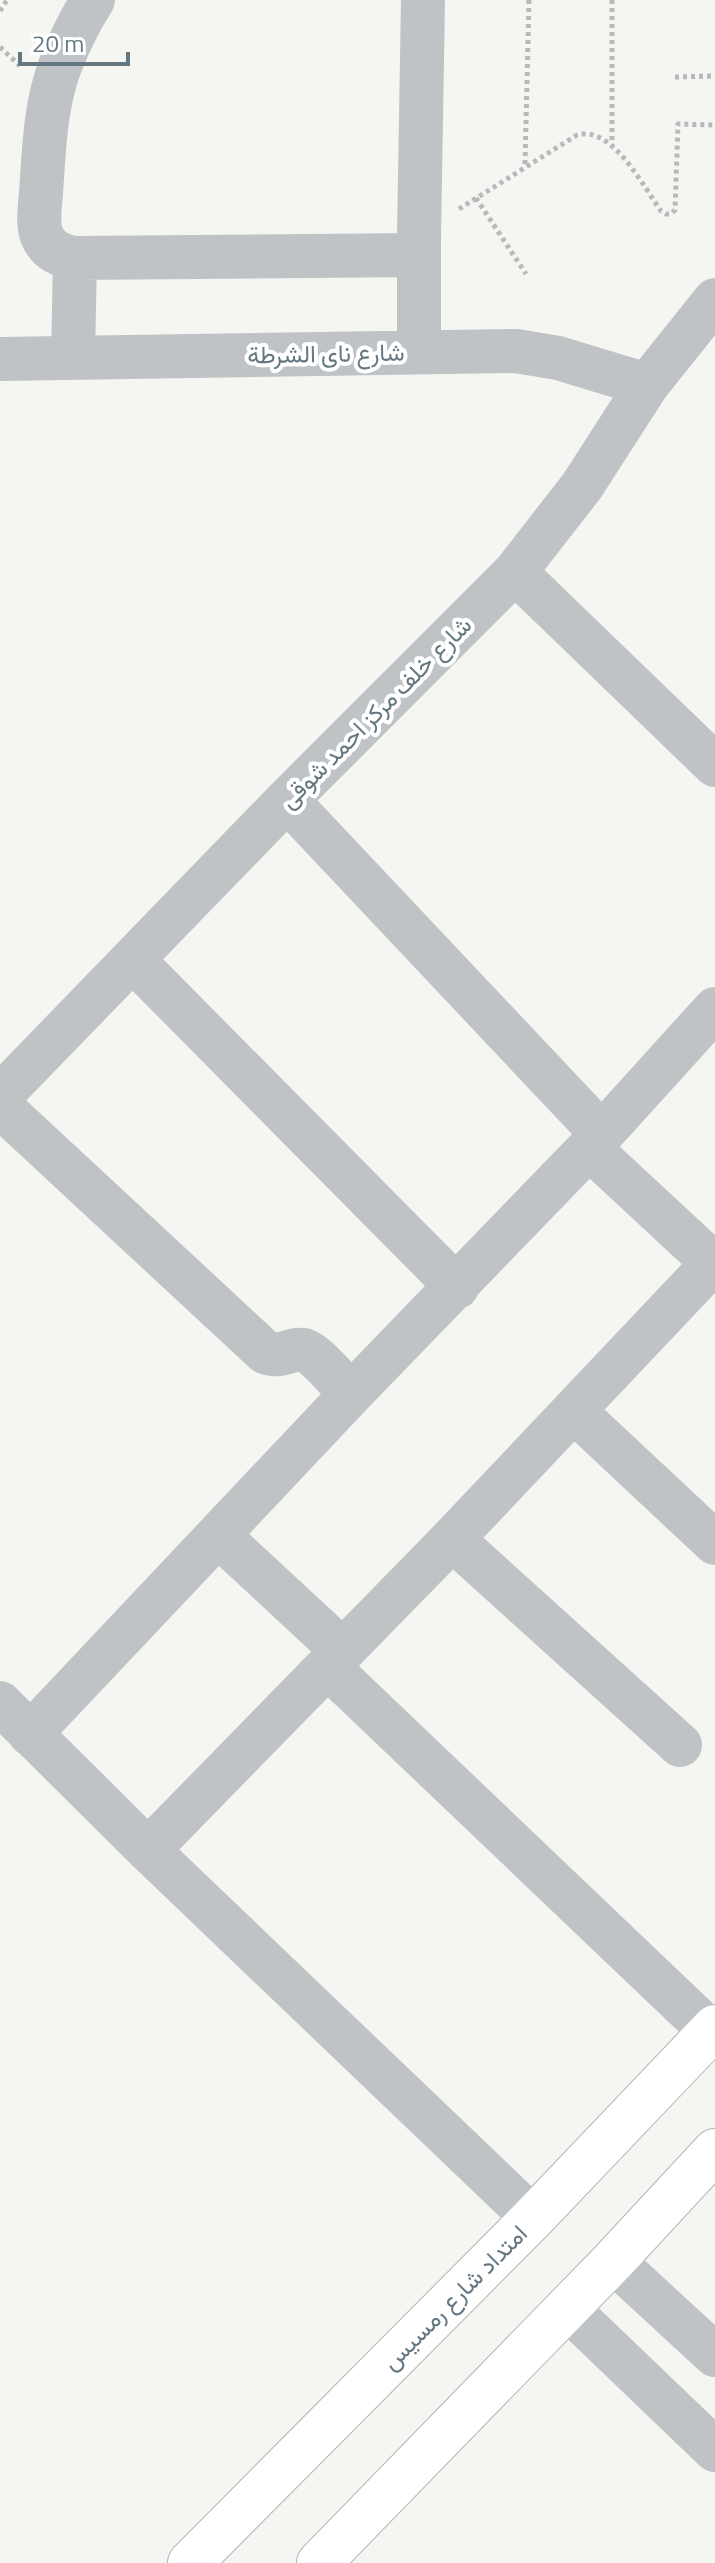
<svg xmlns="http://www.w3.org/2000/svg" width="715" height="2563" font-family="'Titillium Web',Vazirmatn,sans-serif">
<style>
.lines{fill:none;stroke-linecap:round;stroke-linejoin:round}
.major-casing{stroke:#b0b6b9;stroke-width:46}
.path{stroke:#b7babc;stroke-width:5;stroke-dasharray:4 4;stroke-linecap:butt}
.minor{stroke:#bfc3c6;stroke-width:44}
.major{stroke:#fff;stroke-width:44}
.labels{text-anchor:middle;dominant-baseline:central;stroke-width:8;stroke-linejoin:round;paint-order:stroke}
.street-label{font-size:24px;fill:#657882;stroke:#fff}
</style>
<rect width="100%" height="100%" fill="#f5f5f2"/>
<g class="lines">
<defs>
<path id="major" d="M190,2563L533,2218L715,2027
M319,2563L613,2261L715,2151"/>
</defs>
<use href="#major" class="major-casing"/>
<path class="path" d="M612,0V144
M0,11L7,0
M0,47L20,66
M675,77L715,76
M525,164L529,0
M476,198L526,274
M459,209L577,135C612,125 643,186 661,211L666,214H671L675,210L678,124L715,125"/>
<path class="minor" d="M93,0C79,21 69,43 60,66C45,106 44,150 41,193C40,206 37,224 42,236C48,250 60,256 75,258L419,255
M419,352V236L423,0
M73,358L75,258
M0,359L516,351L558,358L647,385
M515,572L715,765
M287,800L602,1134
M133,960L457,1287
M0,1096L287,800L515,572L582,486L647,385L715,300
M0,1106L265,1352C283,1359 288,1348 303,1350C314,1351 342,1385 351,1394
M589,1148L715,1265
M574,1411L715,1543
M219,1536L343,1651
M452,1539L680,1745
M328,1667L711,2032
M0,1703L148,1850L533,2218
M30,1734L351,1394L589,1148L715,1009
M148,1850L452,1539L715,1261
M613,2261L715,2355
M567,2308L715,2450"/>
<use href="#major" class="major"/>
</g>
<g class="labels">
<g class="street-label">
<text transform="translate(326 353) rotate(-1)">شارع ناى الشرطة</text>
<text transform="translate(375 712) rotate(-45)">شارع خلف مركز احمد شوقى</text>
<text transform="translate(454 2297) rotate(-45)">امتداد شارع رمسيس</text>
</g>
</g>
<path d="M20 52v12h108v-12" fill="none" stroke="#657882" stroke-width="4"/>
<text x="32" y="52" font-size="24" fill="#657882" stroke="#ffffff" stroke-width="6" paint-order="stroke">20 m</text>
</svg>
